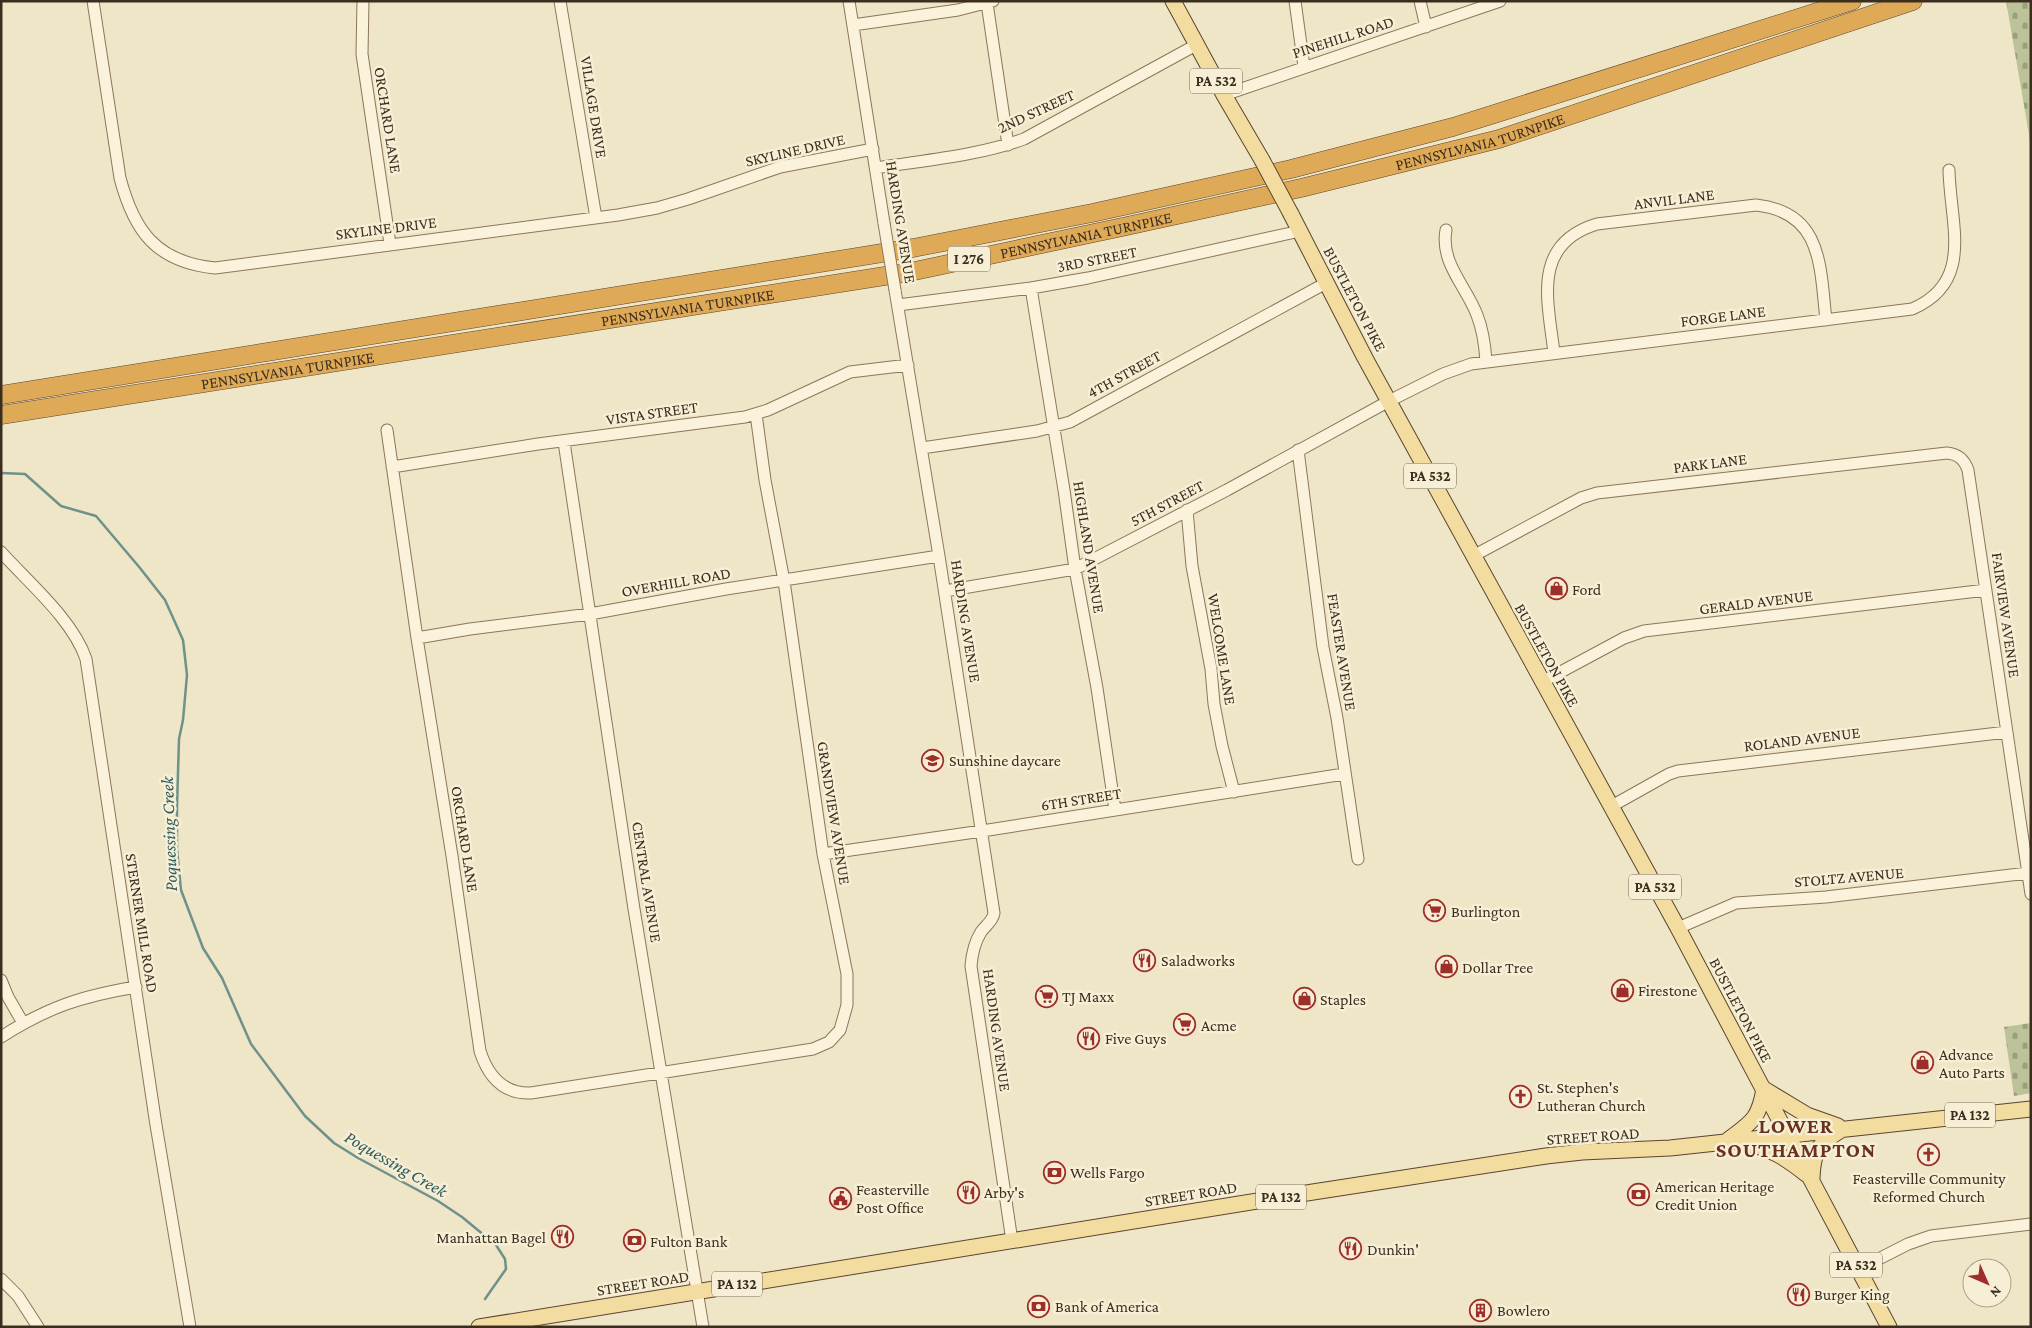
<svg xmlns="http://www.w3.org/2000/svg" width="2032" height="1328" font-family="'Crimson Pro',serif">
<style>
.cemetery{fill:url(#cemetery-stones)}
.lines{fill:none;stroke-linecap:round;stroke-linejoin:round}
.stream{stroke:#6e928b;stroke-width:2.5}
.minor-casing{stroke:#8b775b;stroke-width:13}
.major-casing{stroke:#59452f;stroke-width:17}
.highway-casing{stroke:#59452f;stroke-width:19}
.minor{stroke:#faf2da;stroke-width:11}
.major{stroke:#f2dc9f;stroke-width:15}
.highway{stroke:#dfaa57;stroke-width:18}
.minor-bridge-casing{stroke:#8b775b;stroke-width:13;stroke-linecap:butt}
.major-bridge-casing{stroke:#59452f;stroke-width:17;stroke-linecap:butt}
.minor-bridge{stroke:#faf2da;stroke-width:11}
.major-bridge{stroke:#f2dc9f;stroke-width:15}
.labels{text-anchor:middle;dominant-baseline:central;stroke-width:5;stroke-linejoin:round;paint-order:stroke}
.shield{fill:#f6efd6;stroke:#736856;stroke-width:1}
.shield-label{font-size:15px;font-weight:bold;fill:#3b2e1f}
.street-label{font-size:16px;fill:#3b2e1f;stroke:#f6efd6}
.poi-label{font-size:16px;fill:#3b2e1f;stroke:#f6efd6;text-anchor:start}
.water-label{font-size:18px;font-style:italic;fill:#2f5b5b;stroke:#f6efd6}
.district-label{font-size:21px;font-weight:bold;letter-spacing:1px;fill:#69311e;stroke:#f6efd6}
</style>
<defs>
<pattern id="cemetery-stones" width="16" height="16" patternUnits="userSpaceOnUse" patternTransform="scale(1.25)"><rect width="16" height="16" fill="#bcc399"/><path d="M2 7V4a2 2 0 0 1 4 0v3zM10 15v-3a2 2 0 0 1 4 0v3z" fill="#9a9f7c"/></pattern>
</defs>
<rect width="100%" height="100%" fill="#efe5c7"/>
<path class="cemetery" d="M2006,1H2031V146Z
M2031,1023V1093L2014,1096L2004,1027Z"/>
<g class="lines">
<path class="stream" d="M1,473L25,474L61,506L96,516L140,568L165,600L183,640L187,675L183,720L179,739L177,807V849L181,890L203,948L222,978L251,1044L305,1116L334,1143L358,1158L438,1201L462,1217L496,1245L505,1259L506,1269L485,1299"/>
<defs>
<path id="minor" d="M93,1L120,178C134,231 156,262 215,268L618,215L657,208L688,199L780,167L873,149
M363,1L362,54L390,244
M560,1L596,218
M849,1L884,223
M1295,1L1304,67
M1420,1L1426,27
M987,3L1008,145
M853,25L958,10L993,1
M1224,95L1500,1
M876,168C925,160 977,156 1024,139L1196,45
M1446,230C1440,263 1466,286 1477,315C1483,330 1485,346 1486,361
M1031,288L1064,490L1075,569L1097,688L1115,810
M895,290L939,556L994,913C993,921 986,925 981,932C974,943 972,954 971,966L1012,1241
M898,305L1031,288L1088,278L1300,231
M1554,353C1548,301 1531,244 1597,224L1756,205C1823,212 1820,267 1826,320
M387,430L417,638L452,856L480,1051C488,1076 503,1094 531,1093L813,1049L829,1042L840,1030L847,1005V974L823,854L784,581L765,480L756,414
M564,442L634,909L703,1327
M922,448L1037,431L1070,422L1326,283
M1298,450L1323,647L1337,718L1358,859
M392,467L538,444L745,417L768,410L850,372L908,365
M1187,510L1192,566L1211,669L1214,704L1222,746L1234,792
M1,552C29,583 73,620 86,659L156,1125L190,1327
M1473,556L1581,498L1597,493L1947,453C1958,454 1964,459 1968,470L2031,894
M945,591L1075,569L1227,490L1389,401L1443,374L1471,364L1912,309C1975,282 1950,224 1949,170
M417,638L470,629L590,614L726,589L939,556
M1542,682L1624,638L1644,631L1986,590
M1610,807L1669,774L1678,771L2007,732
M823,854L982,831L1344,774
M1678,928L1736,903L1826,897L2028,873
M1,980L8,997L23,1023
M1,1037C48,1007 82,996 136,987
M1859,1269L1908,1244L1931,1236L2031,1224
M1,1279L18,1296L38,1327"/>
<path id="major" d="M1173,1L1224,95L1262,160
M1291,214L1365,358L1678,928L1889,1327
M1728,1140C1752,1122 1759,1119 1764,1089L1807,1115L1838,1126
M1745,1143C1769,1147 1787,1159 1806,1174
M1812,1178C1813,1151 1818,1144 1841,1130
M479,1327L1313,1192L1546,1156L1582,1152L1670,1148L2031,1109"/>
<g id="highway">
<path d="M1,395L913,248L1092,213L1291,169L1453,127L1852,1"/>
<path id="s1" d="M1,415L910,272L1127,226L1301,188L1499,139L1913,1"/>
</g>
</defs>
<use href="#minor" class="minor-casing"/>
<use href="#major" class="major-casing"/>
<use href="#highway" class="highway-casing"/>
<use href="#minor" class="minor"/>
<use href="#major" class="major"/>
<use href="#highway" class="highway"/>
<defs>
<path id="minor-bridge" d="M884,223L895,290"/>
<path id="major-bridge" d="M1262,160L1291,214"/>
</defs>
<use href="#minor-bridge" class="minor-bridge-casing"/>
<use href="#major-bridge" class="major-bridge-casing"/>
<use href="#minor-bridge" class="minor-bridge"/>
<use href="#major-bridge" class="major-bridge"/>
</g>
<defs>
<symbol id="shop-ring" viewBox="-11 -11 22 22"><circle r="9.5" fill="#f6efd6" stroke="#9c2f2a" stroke-width="1.5"/><path d="M-5-2.5h2.3a2.7 3.5 0 0 1 5.4 0H5L5.5 6h-11ZM-1.5-2.5h3a1.5 2.3 0 0 0-3 0Z" fill="#9c2f2a"/></symbol>
<symbol id="school-ring" viewBox="-11 -11 22 22"><circle r="9.5" fill="#f6efd6" stroke="#9c2f2a" stroke-width="1.5"/><path d="M0-5L7-2L0 1L-7-2ZM-4 1L0 2.5L4 1V4Q0 6-4 4Z" fill="#9c2f2a"/></symbol>
<symbol id="supermarket-ring" viewBox="-11 -11 22 22"><circle r="9.5" fill="#f6efd6" stroke="#9c2f2a" stroke-width="1.5"/><path d="M-6-5.5h2.5l.6 2H6L4.5 2H-2.5L-4.4-4H-6ZM-1.5 3.2a1.3 1.3 0 1 0 .1 0ZM3 3.2a1.3 1.3 0 1 0 .1 0Z" fill="#9c2f2a"/></symbol>
<symbol id="restaurant-ring" viewBox="-11 -11 22 22"><circle r="9.5" fill="#f6efd6" stroke="#9c2f2a" stroke-width="1.5"/><path d="M-5-6h1v4h1v-4h1v4h1v-4h1v5L-1.5 .5V6h-2V.5L-5-1ZM5-6V6H3V1.5H1.5Q1.5-4 5-6Z" fill="#9c2f2a"/></symbol>
<symbol id="church-ring" viewBox="-11 -11 22 22"><circle r="9.5" fill="#f6efd6" stroke="#9c2f2a" stroke-width="1.5"/><path d="M-1.2-6h2.4v3.5h3.3v2.4h-3.3V6h-2.4V-.1h-3.3v-2.4h3.3Z" fill="#9c2f2a"/></symbol>
<symbol id="bank-ring" viewBox="-11 -11 22 22"><circle r="9.5" fill="#f6efd6" stroke="#9c2f2a" stroke-width="1.5"/><path d="M-6-4H6V4H-6ZM0-2.3a2.3 2.3 0 1 0 0 4.6a2.3 2.3 0 1 0 0-4.6Z" fill="#9c2f2a"/></symbol>
<symbol id="civic-ring" viewBox="-11 -11 22 22"><circle r="9.5" fill="#f6efd6" stroke="#9c2f2a" stroke-width="1.5"/><path d="M-.6-6.5H3V-4.5H.6V-3L4-1V1h2V6H-6V1h2V-1L-.6-3ZM-1.2 2.5V6h2.4V2.5Z" fill="#9c2f2a"/></symbol>
<symbol id="building-ring" viewBox="-11 -11 22 22"><circle r="9.5" fill="#f6efd6" stroke="#9c2f2a" stroke-width="1.5"/><path d="M-4-6H4V6H1V3H-1V6H-4ZM-2.5-4.3h1.7v1.8h-1.7ZM.8-4.3h1.7v1.8H.8ZM-2.5-1h1.7V.8h-1.7ZM.8-1h1.7V.8H.8Z" fill="#9c2f2a"/></symbol>
</defs>
<g fill-rule="evenodd">
<use href="#shop-ring" x="1544" y="576" width="25" height="25"/>
<use href="#school-ring" x="920" y="748" width="25" height="25"/>
<use href="#supermarket-ring" x="1422" y="898" width="25" height="25"/>
<use href="#restaurant-ring" x="1132" y="948" width="25" height="25"/>
<use href="#shop-ring" x="1434" y="954" width="25" height="25"/>
<use href="#shop-ring" x="1610" y="978" width="25" height="25"/>
<use href="#supermarket-ring" x="1034" y="984" width="25" height="25"/>
<use href="#shop-ring" x="1292" y="986" width="25" height="25"/>
<use href="#supermarket-ring" x="1172" y="1012" width="25" height="25"/>
<use href="#restaurant-ring" x="1076" y="1026" width="25" height="25"/>
<use href="#shop-ring" x="1910" y="1050" width="25" height="25"/>
<use href="#church-ring" x="1508" y="1084" width="25" height="25"/>
<use href="#church-ring" x="1916" y="1142" width="25" height="25"/>
<use href="#bank-ring" x="1042" y="1160" width="25" height="25"/>
<use href="#restaurant-ring" x="956" y="1180" width="25" height="25"/>
<use href="#bank-ring" x="1626" y="1182" width="25" height="25"/>
<use href="#civic-ring" x="828" y="1186" width="25" height="25"/>
<use href="#restaurant-ring" x="550" y="1224" width="25" height="25"/>
<use href="#bank-ring" x="622" y="1228" width="25" height="25"/>
<use href="#restaurant-ring" x="1338" y="1236" width="25" height="25"/>
<use href="#restaurant-ring" x="1786" y="1282" width="25" height="25"/>
<use href="#bank-ring" x="1026" y="1294" width="25" height="25"/>
<use href="#building-ring" x="1468" y="1298" width="25" height="25"/>
</g>
<g class="labels">
<g class="shield">
<rect x="1190" y="68.5" width="52" height="25" rx="4"/>
<rect x="948" y="246.5" width="42" height="25" rx="4"/>
<rect x="1404" y="463.5" width="52" height="25" rx="4"/>
<rect x="1629" y="874.5" width="52" height="25" rx="4"/>
<rect x="1945" y="1102.5" width="50" height="25" rx="4"/>
<rect x="1256" y="1184.5" width="50" height="25" rx="4"/>
<rect x="1830" y="1252.5" width="52" height="25" rx="4"/>
<rect x="712" y="1271.5" width="50" height="25" rx="4"/>
</g>
<g class="shield-label">
<text x="1216" y="81">PA 532</text>
<text x="969" y="259">I 276</text>
<text x="1430" y="476">PA 532</text>
<text x="1655" y="887">PA 532</text>
<text x="1970" y="1115">PA 132</text>
<text x="1281" y="1197">PA 132</text>
<text x="1856" y="1265">PA 532</text>
<text x="737" y="1284">PA 132</text>
</g>
<g class="street-label">
<text transform="translate(1343 37) rotate(-18)">PINEHILL ROAD</text>
<text transform="translate(594 107) rotate(81)">VILLAGE DRIVE</text>
<text transform="translate(1036 111) rotate(-25)">2ND STREET</text>
<text transform="translate(388 120) rotate(81)">ORCHARD LANE</text>
<text stroke="none"><textPath href="#s1" startOffset="1505">PENNSYLVANIA TURNPIKE</textPath></text>
<text transform="translate(795 150) rotate(-13)">SKYLINE DRIVE</text>
<text transform="translate(1674 199) rotate(-7)">ANVIL LANE</text>
<text transform="translate(901 222) rotate(81)">HARDING AVENUE</text>
<text transform="translate(386 228) rotate(-7)">SKYLINE DRIVE</text>
<text stroke="none"><textPath href="#s1" startOffset="1100">PENNSYLVANIA TURNPIKE</textPath></text>
<text transform="translate(1097 259) rotate(-11)">3RD STREET</text>
<text transform="translate(1355 299) rotate(62)">BUSTLETON PIKE</text>
<text stroke="none"><textPath href="#s1" startOffset="695">PENNSYLVANIA TURNPIKE</textPath></text>
<text transform="translate(1723 316) rotate(-7)">FORGE LANE</text>
<text stroke="none"><textPath href="#s1" startOffset="290">PENNSYLVANIA TURNPIKE</textPath></text>
<text transform="translate(1124 374) rotate(-29)">4TH STREET</text>
<text transform="translate(652 413) rotate(-8)">VISTA STREET</text>
<text transform="translate(1710 463) rotate(-7)">PARK LANE</text>
<text transform="translate(1167 503) rotate(-28)">5TH STREET</text>
<text transform="translate(1089 547) rotate(81)">HIGHLAND AVENUE</text>
<text transform="translate(676 582) rotate(-10)">OVERHILL ROAD</text>
<text transform="translate(1756 602) rotate(-7)">GERALD AVENUE</text>
<text transform="translate(2006 615) rotate(82)">FAIRVIEW AVENUE</text>
<text transform="translate(966 621) rotate(81)">HARDING AVENUE</text>
<text transform="translate(1222 649) rotate(81)">WELCOME LANE</text>
<text transform="translate(1342 652) rotate(81)">FEASTER AVENUE</text>
<text transform="translate(1547 655) rotate(61)">BUSTLETON PIKE</text>
<text transform="translate(1802 739) rotate(-7)">ROLAND AVENUE</text>
<text transform="translate(1081 799) rotate(-9)">6TH STREET</text>
<text transform="translate(834 813) rotate(81)">GRANDVIEW AVENUE</text>
<text transform="translate(465 839) rotate(81)">ORCHARD LANE</text>
<text transform="translate(1849 877) rotate(-5)">STOLTZ AVENUE</text>
<text transform="translate(647 882) rotate(81)">CENTRAL AVENUE</text>
<text transform="translate(142 923) rotate(81)">STERNER MILL ROAD</text>
<text transform="translate(1741 1010) rotate(62)">BUSTLETON PIKE</text>
<text transform="translate(997 1030) rotate(82)">HARDING AVENUE</text>
<text transform="translate(1593 1136) rotate(-4)">STREET ROAD</text>
<text transform="translate(1191 1194) rotate(-9)">STREET ROAD</text>
<text transform="translate(643 1283) rotate(-9)">STREET ROAD</text>
</g>
<g class="poi-label">
<text x="1572" y="589">Ford</text>
<text x="949" y="760">Sunshine daycare</text>
<text x="1451" y="911">Burlington</text>
<text x="1161" y="960">Saladworks</text>
<text x="1462" y="967">Dollar Tree</text>
<text x="1638" y="990">Firestone</text>
<text x="1062" y="996">TJ Maxx</text>
<text x="1320" y="999">Staples</text>
<text x="1201" y="1025">Acme</text>
<text x="1105" y="1038">Five Guys</text>
<text x="1939" y="1054">Advance<tspan x="1939" dy="18">Auto Parts</tspan></text>
<text x="1537" y="1087">St. Stephen's<tspan x="1537" dy="18">Lutheran Church</tspan></text>
<text x="1070" y="1172">Wells Fargo</text>
<text x="1929" y="1178" text-anchor="middle">Feasterville Community<tspan x="1929" dy="18">Reformed Church</tspan></text>
<text x="1655" y="1186">American Heritage<tspan x="1655" dy="18">Credit Union</tspan></text>
<text x="856" y="1189">Feasterville<tspan x="856" dy="18">Post Office</tspan></text>
<text x="984" y="1192">Arby's</text>
<text x="546" y="1237" text-anchor="end">Manhattan Bagel</text>
<text x="650" y="1241">Fulton Bank</text>
<text x="1367" y="1249">Dunkin'</text>
<text x="1814" y="1294">Burger King</text>
<text x="1055" y="1306">Bank of America</text>
<text x="1497" y="1310">Bowlero</text>
</g>
<g class="water-label">
<text transform="translate(169 834) rotate(-92)">Poquessing Creek</text>
<text transform="translate(396 1164) rotate(30)">Poquessing Creek</text>
</g>
<g class="district-label">
<text x="1796" y="1126">LOWER<tspan x="1796" dy="24">SOUTHAMPTON</tspan></text>
</g>
</g>
<rect width="2032" height="1328" fill="none" stroke="#3b2e1f" stroke-width="5"/>
<g transform="translate(1987 1283) rotate(135)"><circle r="24" fill="#f6efd6" stroke="#aba28d"/>
<path d="M0-4L9 19L0 12L-9 19Z" fill="#9c2f2a"/>
<text y="-8" font-size="14" font-weight="bold" text-anchor="middle" fill="#3b2e1f">N</text>
</g>
</svg>
